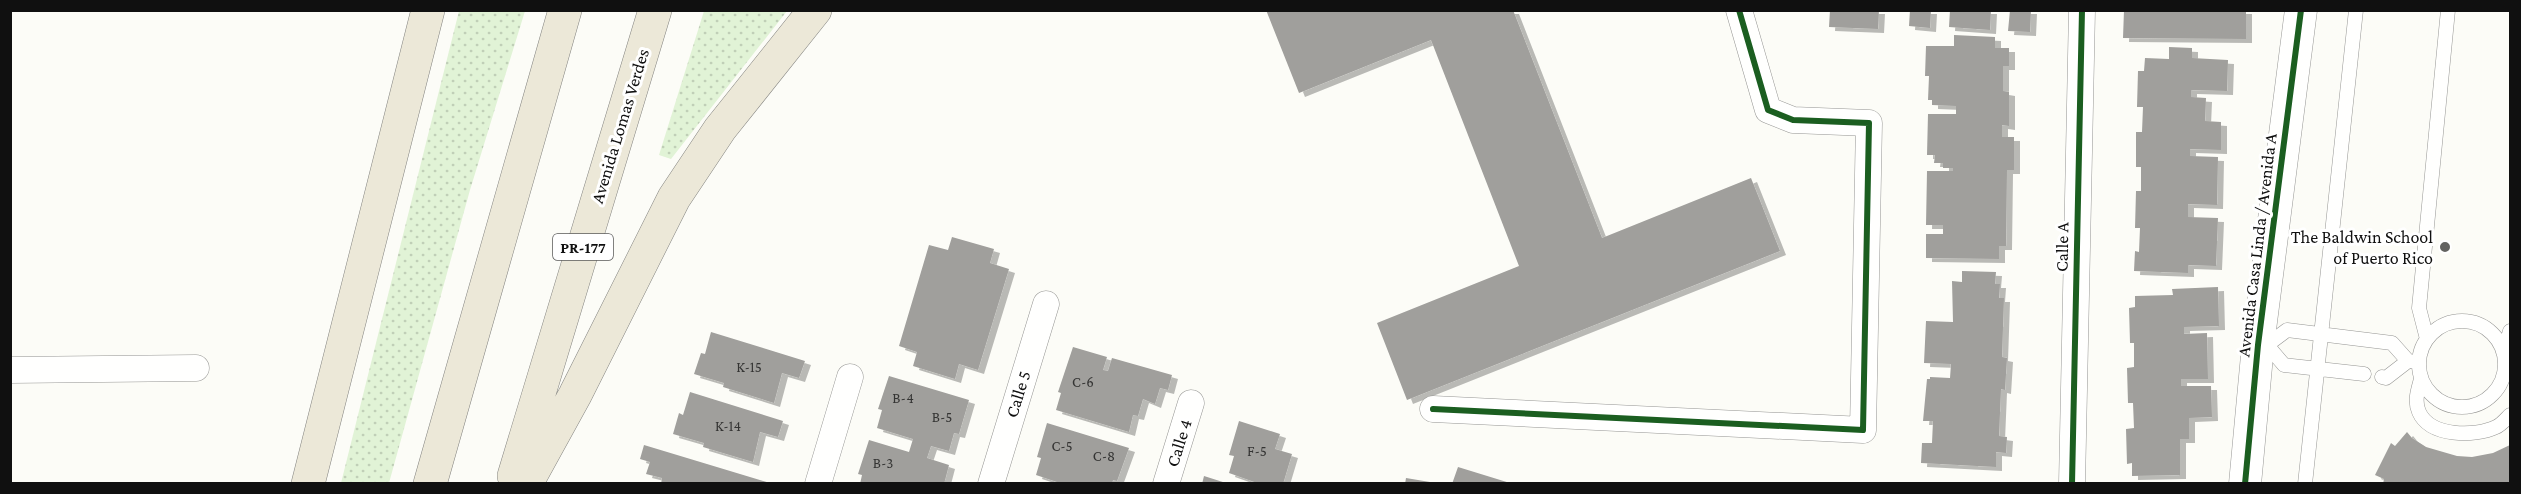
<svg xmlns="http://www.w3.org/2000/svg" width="2521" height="494" font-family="'Crimson Pro',serif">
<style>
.grass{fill:url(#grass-dots)}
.building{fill:#a09f9c;filter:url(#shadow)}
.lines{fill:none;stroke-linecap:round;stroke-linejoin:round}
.service-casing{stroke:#969694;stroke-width:15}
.minor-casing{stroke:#969694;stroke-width:27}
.tertiary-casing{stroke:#969694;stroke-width:33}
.trunk-casing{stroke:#848481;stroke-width:34}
.service{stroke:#fffffe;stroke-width:14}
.minor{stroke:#fffffe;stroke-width:26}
.tertiary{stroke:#fffffe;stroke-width:32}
.trunk{stroke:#ece8d8;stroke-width:33}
.cycleway-casing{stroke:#fff;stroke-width:10}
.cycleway{stroke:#1b5e20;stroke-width:6}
.poi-dot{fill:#636361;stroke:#fff;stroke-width:2}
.labels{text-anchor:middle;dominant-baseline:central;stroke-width:6;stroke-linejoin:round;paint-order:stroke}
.number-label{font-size:15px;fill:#343433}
.shield{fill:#fff;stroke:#585858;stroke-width:1.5}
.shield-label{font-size:16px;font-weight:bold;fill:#101010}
.street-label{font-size:18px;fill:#101010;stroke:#fff}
.poi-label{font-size:18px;fill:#101010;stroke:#fff;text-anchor:end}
</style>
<defs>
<pattern id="grass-dots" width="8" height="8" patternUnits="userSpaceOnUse" patternTransform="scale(1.5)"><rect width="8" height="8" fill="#e1f3d6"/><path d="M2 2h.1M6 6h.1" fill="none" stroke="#c0cfb7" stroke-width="1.8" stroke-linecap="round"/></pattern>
<filter id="shadow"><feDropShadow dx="6" dy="4" stdDeviation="0" flood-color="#0004"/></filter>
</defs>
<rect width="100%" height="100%" fill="#fcfcf7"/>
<path class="grass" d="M459,11H525L470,190L389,483H341Z
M704,11H787L671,159L659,155Z"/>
<path class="building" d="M1266,10H1513L1602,238L1751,178L1780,251L1407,400L1377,323L1519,266L1431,40L1299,93Z
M1830,10H1879L1878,29L1829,27Z
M1910,10H1931L1930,28L1909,26Z
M1950,10H1991L1990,30L1949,27Z
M2010,10H2031L2030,32L2008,31Z
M2124,10H2246V39L2123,38Z
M1954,35L1995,37V48H2009V66H2003V91L2009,92V126L2002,125V137H2014V170H2007L2006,246H1999V259L1926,258V234H1943V225H1926L1927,171H1953V168H1943V163H1934L1935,155H1927L1928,114H1956V106L1932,105V100H1928L1929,76H1925L1926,46H1954Z
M2169,47L2192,48V58L2228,60L2227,91L2191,90V97L2206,98L2205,121L2221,122V150L2190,149V156L2218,157L2217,205L2188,204V217L2218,218L2216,266L2188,265V273L2134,271L2135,251L2139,252L2140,228H2135L2136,191H2141V167H2136V132H2142L2143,107H2137L2138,71H2144L2145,58L2169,59Z
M952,237L994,249L990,263L1009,269L978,370L959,364L955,379L913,366L917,352L899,346L929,245L948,250Z
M1962,271L1996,272L1995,284H2000L1999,298H2004L2002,357L2007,358L2005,390L2001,389L1999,436L2007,437L2006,453L1996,452V467L1921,463L1922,443H1932L1933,421H1923L1927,379H1930V377L1950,378L1951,364L1924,363L1926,321L1953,322L1952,281L1962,282Z
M2218,287L2219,326L2184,327V334L2207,333L2208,379H2181V386H2211L2212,417L2189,418V439H2180V475L2132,476V463L2127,464L2126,429L2134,428L2133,403H2128L2127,368L2134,367V343H2130L2129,308L2135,307V296L2173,295L2172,289Z
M711,332L805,361L799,378L782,373L774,403L723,387L724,383L694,374L701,353L705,354Z
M1073,347L1107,357L1103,370L1108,371L1112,358L1172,375L1168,390L1160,388L1155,404L1143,399L1138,416L1133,415L1129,432L1056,410L1061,393L1058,392Z
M889,376L969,400L959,434L954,433L949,451L931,446L927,458L949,465L944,484H860L862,475L858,474L869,440L909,452L913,439L877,428L882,410L878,409Z
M690,392L783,421L778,437L760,432L753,462L703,447L704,443L673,434L679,413L683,415Z
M1239,421L1280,434L1275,449L1292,454L1283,484H1260L1229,473L1234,456L1229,455Z
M1047,423L1129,448L1117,481L1113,480L1112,484H1063L1036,475L1041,458L1037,457Z
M2407,432L2412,438L2426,447L2457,456L2472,457L2493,453L2510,445V484H2383L2384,479L2375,475L2391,443L2395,446Z
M644,445L770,483V484H661L662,478L646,474L650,462L640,459Z
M1458,467L1510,483V484H1452Z
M1204,476L1226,483V484H1202Z
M1406,478L1430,482L1429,484H1405Z"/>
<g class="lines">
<defs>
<path id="service" d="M2419 364a43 43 0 1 1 86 0a43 43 0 1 1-86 0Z
M2427,339L2419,308L2448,10
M2261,345H2267L2287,330L2392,343L2408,361L2419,362
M2267,345L2284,365L2364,374
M2504,352L2510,331
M2382,377L2386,378L2408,361
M2421,379C2418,390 2414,401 2419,412C2430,437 2475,437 2496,427C2501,425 2506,419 2510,415
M2305,484L2356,10"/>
<path id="minor" d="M10,370L196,368
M1433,409L1863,430L1869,123L1793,120L1768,110L1739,10
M818,484L850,377
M991,484L1046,304
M1166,484L1191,403
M2072,484L2082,10"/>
<path id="tertiary" d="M2245,484L2258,345L2301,10"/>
<path id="trunk" d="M514,476L655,10
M308,484L428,10
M430,484L565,10
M526,484L575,395L674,198L720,129L815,10"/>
</defs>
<use href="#service" class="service-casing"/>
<use href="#minor" class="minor-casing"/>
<use href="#tertiary" class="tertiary-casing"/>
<use href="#trunk" class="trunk-casing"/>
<use href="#service" class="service"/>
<use href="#minor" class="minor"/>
<use href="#tertiary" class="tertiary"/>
<use href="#trunk" class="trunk"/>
<defs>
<path id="cycleway" d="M1433,409L1863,430L1869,123L1793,120L1768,110L1739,10
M2072,484L2082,10
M2245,484L2258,345L2301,10"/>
</defs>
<use href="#cycleway" class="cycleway-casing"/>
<use href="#cycleway" class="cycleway"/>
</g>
<circle class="poi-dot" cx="2445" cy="247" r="6"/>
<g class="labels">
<g class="number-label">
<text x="749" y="367">K-15</text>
<text x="1083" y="382">C-6</text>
<text x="903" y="398">B-4</text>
<text x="942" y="417">B-5</text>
<text x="728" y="426">K-14</text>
<text x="1062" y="446">C-5</text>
<text x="1257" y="451">F-5</text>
<text x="1104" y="456">C-8</text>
<text x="883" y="463">B-3</text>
</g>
<rect class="shield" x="553" y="234" width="60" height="26" rx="4.5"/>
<g class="shield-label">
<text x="583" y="247">PR-177</text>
</g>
<g class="street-label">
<text transform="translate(620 126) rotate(-73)">Avenida Lomas Verdes</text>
<text transform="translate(2257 245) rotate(-83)">Avenida Casa Linda / Avenida A</text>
<text transform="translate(2062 247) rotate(-89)">Calle A</text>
<text transform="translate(1018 394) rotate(-73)">Calle 5</text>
<text transform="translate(1179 443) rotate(-73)">Calle 4</text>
</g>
<g class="poi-label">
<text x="2433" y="237">The Baldwin School<tspan x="2433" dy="21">of Puerto Rico</tspan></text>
</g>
</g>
<rect width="2521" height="494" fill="none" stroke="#101010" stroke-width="24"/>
</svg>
